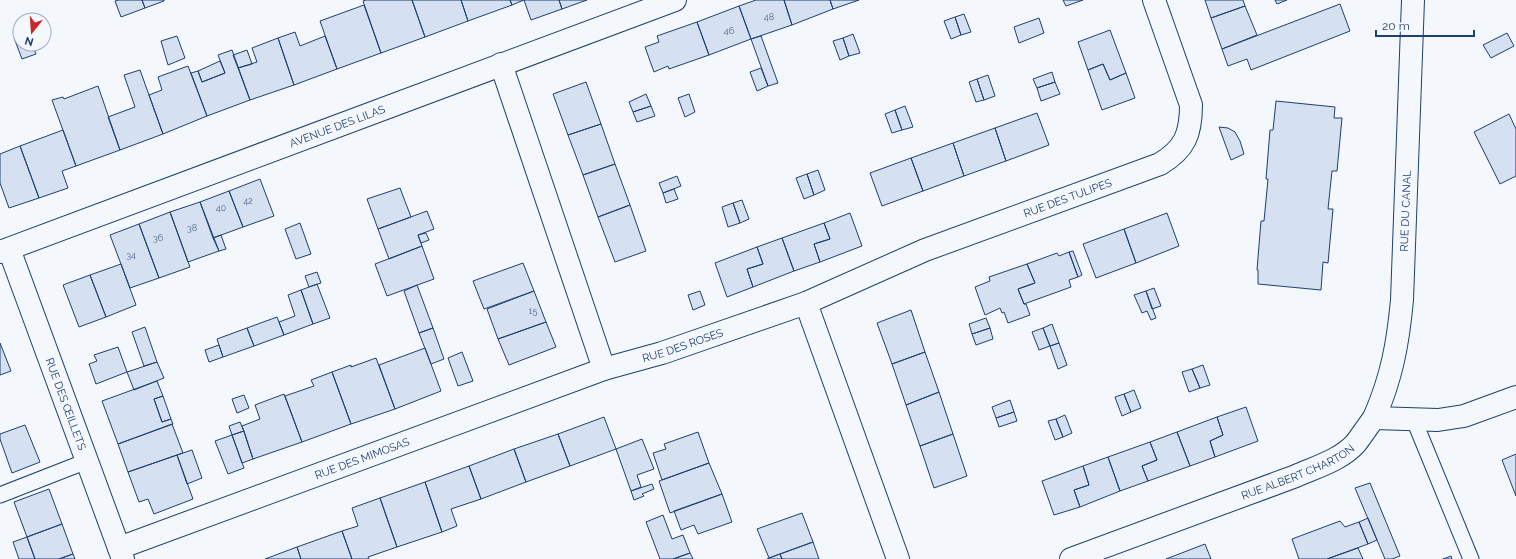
<svg xmlns="http://www.w3.org/2000/svg" width="1516" height="559" font-family="Raleway,sans-serif">
<style>
.building{fill:#d5e0f0;stroke:#1d3f73}
.lines{fill:none;stroke-linecap:round;stroke-linejoin:round}
.lane-casing{stroke:#1d3f73;stroke-width:17}
.street-casing{stroke:#1d3f73;stroke-width:24}
.lane{stroke:#f4f7fb;stroke-width:15}
.street{stroke:#f4f7fb;stroke-width:22}
.labels{text-anchor:middle;dominant-baseline:central;stroke-width:3;stroke-linejoin:round;paint-order:stroke}
.number-label{font-size:9px;fill:#4b6792}
.street-label{font-size:11px;fill:#1d3f73;stroke:#f4f7fb}
</style>
<rect width="100%" height="100%" fill="#f4f7fb"/>
<path class="building" d="M119,0H142L145,8L121,17L115,1Z
M142,0H164V1L145,8Z
M366,0H412L425,37L381,53L363,1Z
M412,0H461L468,21L425,37Z
M461,0H510L512,5L468,21Z
M510,0H559L562,9L531,20L524,0L512,5Z
M559,0H587L562,9Z
M756,0H784L792,25L751,39L739,6Z
M784,0H830L833,9L792,25Z
M830,0H859L833,9Z
M1063,0H1083L1066,6Z
M1205,0H1243L1245,6L1211,18Z
M1275,0H1287L1277,4Z
M1340,4L1350,31L1251,70L1247,59L1228,66L1222,49Z
M364,5L381,53L337,69L320,21Z
M739,6L751,39L709,55L697,22Z
M1245,6L1257,35L1222,49L1211,18Z
M964,14L971,32L961,35L955,17Z
M955,17L961,35L951,39L944,21Z
M1039,18L1044,33L1019,43L1014,27Z
M697,22L709,55L669,69L668,66L654,72L645,47L659,42L657,36Z
M1110,30L1126,73L1110,80L1103,64L1088,70L1078,42Z
M295,32L300,46L325,36L337,69L294,85L278,38Z
M1507,33L1514,46L1491,58L1483,45Z
M853,34L860,53L849,56L843,38Z
M20,36V44H32L36,54L22,59L14,38Z
M177,36L185,58L168,65L161,41Z
M761,36L778,83L768,86L751,39Z
M278,38L294,85L250,100L238,68L257,62L252,48Z
M843,38L849,56L840,60L833,41Z
M232,50L250,100L207,116L191,73L198,71L202,82L225,73L218,55Z
M247,50L252,64L238,68L233,55Z
M220,61L225,73L202,82L198,71Z
M1103,64L1110,80L1126,73L1135,98L1102,110L1088,70Z
M188,66L207,116L163,134L149,95L162,90L158,77Z
M761,68L768,86L757,91L750,72Z
M140,70L163,134L120,150L108,117L135,107L124,75Z
M1052,72L1055,82L1037,88L1033,79Z
M988,75L995,96L984,100L977,79Z
M977,79L984,100L976,102L969,82Z
M586,82L601,124L568,135L553,94Z
M1055,82L1060,94L1041,101L1037,88Z
M98,86L120,150L76,166L52,100L63,97L64,99Z
M646,94L651,106L633,112L629,102Z
M689,94L695,112L685,117L678,98Z
M1276,101L1335,107L1334,118H1342L1337,171H1332L1328,209H1333L1328,263L1323,262L1321,290L1258,284V270H1257L1261,221H1264L1268,179H1266L1270,130H1273Z
M651,106L655,116L637,122L633,112Z
M905,106L913,127L902,130L895,110Z
M895,110L902,130L892,133L885,114Z
M1037,113L1049,145L1006,161L995,128Z
M1509,114L1516,129V176L1500,184L1474,132Z
M601,124L615,164L583,175L568,135Z
M1219,127L1228,128L1235,132L1240,141L1244,154L1231,160Z
M995,128L1006,161L964,176L953,143Z
M63,130L76,166L62,171L68,188L39,198L20,146Z
M953,143L964,176L923,191L911,158Z
M20,146L39,198L9,208L0,183V154Z
M911,158L923,191L882,206L870,173Z
M615,164L630,205L598,217L583,175Z
M818,170L825,190L814,195L807,174Z
M807,174L814,195L804,199L796,178Z
M677,176L681,186L663,193L659,183Z
M260,179L274,216L243,227L229,191Z
M400,188L411,217L378,229L367,199Z
M674,189L678,199L666,203L663,193Z
M229,191L243,227L213,238L200,202Z
M742,200L749,219L740,223L733,203Z
M200,202L219,251L188,262L170,212Z
M733,203L740,223L728,227L722,207Z
M630,205L646,251L615,262L598,217Z
M427,211L434,229L418,235L422,246L389,259L378,229Z
M170,212L190,267L159,278L139,224Z
M850,213L862,246L820,262L814,244L830,239L824,223Z
M1167,213L1179,246L1136,263L1124,229Z
M300,223L311,254L296,259L285,229Z
M824,223L830,239L814,244L820,262L794,271L782,238Z
M139,224L159,278L130,288L110,235Z
M1124,229L1136,263L1096,278L1083,244Z
M426,233L429,240L421,243L418,235Z
M221,235L226,249L219,251L213,238Z
M782,238L794,271L753,287L747,269L763,264L757,247Z
M422,246L434,279L387,296L375,264Z
M757,247L763,264L747,269L753,287L727,297L715,263Z
M1073,251L1082,275L1078,277L1069,252Z
M1069,252L1078,277L1069,280L1071,287L1024,304L1018,289L1035,283L1027,264L1057,253L1059,256Z
M523,263L534,291L484,309L473,281Z
M121,264L136,305L106,317L90,275Z
M1027,264L1035,283L1018,289L1024,304H1026L1030,315L1008,323L1004,312L1002,313L1000,308L985,315L975,287L990,281L989,277Z
M317,272L321,283L309,287L305,276Z
M90,275L106,317L79,327L63,285Z
M317,284L330,318L313,324L301,290Z
M417,285L433,328L419,333L404,291Z
M1154,288L1161,306L1152,309L1146,291Z
M301,290L313,324L284,335L279,322L295,316L288,295Z
M534,291L546,322L498,339L487,309Z
M700,291L705,305L693,310L688,295Z
M1146,291L1156,318L1151,320L1147,311L1142,313L1134,295Z
M911,310L925,352L892,364L877,323Z
M277,317L284,335L254,346L247,328Z
M986,318L990,328L972,334L969,324Z
M546,322L556,347L509,365L498,339Z
M1052,324L1059,343L1050,346L1043,328Z
M145,327L157,362L144,366L132,332Z
M247,328L254,346L223,357L217,339Z
M433,328L444,359L431,364L419,333Z
M990,328L993,339L976,345L972,334Z
M1043,328L1050,346L1039,350L1032,332Z
M0,343L11,371L0,375Z
M1059,343L1067,365L1058,369L1050,346Z
M219,345L223,357L209,362L205,350Z
M118,347L127,372L96,384L89,364L97,361L94,355Z
M425,348L441,391L395,409L379,365Z
M462,352L473,381L458,386L448,358Z
M925,352L939,392L906,405L892,364Z
M376,358L395,409L351,424L332,372L351,365V367Z
M157,362L164,378L134,390L127,372Z
M1203,365L1210,385L1200,388L1192,369Z
M1192,369L1200,388L1189,392L1182,372Z
M332,372L351,424L302,442L285,396L314,386L311,380Z
M157,381L163,396L154,399L162,422L171,419L173,424L118,444L102,401Z
M1134,390L1141,408L1131,412L1124,394Z
M939,392L953,434L920,446L906,405Z
M284,394L302,442L253,459L242,426L260,419L255,405Z
M1124,394L1131,412L1122,416L1115,397Z
M244,395L249,408L237,413L232,399Z
M163,396L171,419L162,422L154,399Z
M1010,400L1014,412L996,418L992,407Z
M1246,407L1258,441L1215,457L1210,441L1223,435L1217,417Z
M1014,412L1017,421L999,427L996,418Z
M1065,415L1072,433L1063,437L1056,419Z
M604,417L616,449L570,466L558,434Z
M1217,417L1223,435L1210,441L1215,457L1190,466L1177,432Z
M1056,419L1063,437L1055,440L1048,421Z
M240,422L244,431L232,435L229,426Z
M172,424L183,453L128,472L118,444Z
M25,425L40,462L12,473L0,439V434Z
M244,431L253,459L242,463L232,435Z
M698,432L709,463L662,480L653,453L666,449L664,444Z
M1177,432L1190,466L1148,481L1142,466L1157,460L1150,442Z
M558,434L570,466L526,482L514,449Z
M953,434L967,476L934,488L920,446Z
M232,435L244,468L228,474L215,441Z
M642,439L654,469L637,475L641,487L631,491L616,449Z
M1150,442L1157,460L1142,466L1148,481L1120,491L1108,457Z
M514,449L526,482L481,499L469,466Z
M192,450L202,478L187,484L177,455Z
M1516,454V496L1502,460Z
M177,455L193,499L154,514L148,499L139,502L128,472Z
M1108,457L1120,491L1080,507L1074,490L1089,485L1083,466Z
M709,463L722,494L670,513L659,481Z
M469,466L481,499L451,509L457,526L442,532L425,482Z
M1083,466L1089,485L1074,490L1080,507L1054,515L1042,481Z
M425,482L442,532L397,547L380,498Z
M1370,483L1400,556L1392,559H1385L1355,488Z
M652,484L654,489L642,494L644,496L634,500L631,491Z
M49,489L62,524L27,537L14,502Z
M722,494L732,522L698,534L694,525L681,530L674,511Z
M380,498L397,547L368,557L369,559H352L342,531L358,526L352,508Z
M802,513L813,542L769,558L757,529Z
M663,515L672,539L683,535L690,553L673,559H660L646,522Z
M1368,518L1377,540L1368,544L1359,522Z
M1340,521L1345,527L1359,522L1368,544L1327,559H1299L1292,539Z
M62,524L73,554L59,559H35L27,537Z
M342,531L352,559H301L297,547Z
M27,537L35,559H19L13,542Z
M813,542L819,559H782L780,554Z
M1205,544L1211,559H1166Z
M297,547L301,559H265Z
M1358,548L1363,559H1327Z
M690,553L693,559H673Z
M73,554L75,559H59Z
M780,554L782,559H767L769,558Z
M1451,556L1452,559H1443Z"/>
<g class="lines">
<defs>
<path id="lane" d="M1414,420L1471,559
M0,495L87,461"/>
<g id="street">
<path id="s1" d="M501,64L604,369L662,353L806,303L898,559"/>
<path id="s2" d="M9,249L123,559"/>
<path id="s3" d="M0,252L675,0"/>
<path id="s4" d="M806,303L925,250L1160,164C1185,149 1191,134 1191,105L1154,0"/>
<path id="s5" d="M1374,418C1392,377 1398,343 1402,300L1413,0"/>
<path id="s6" d="M119,548L604,369"/>
<path id="s7" d="M1071,559L1296,476C1316,467 1341,460 1356,443C1362,435 1368,426 1374,418L1438,420L1464,416L1516,397"/>
</g>
</defs>
<use href="#lane" class="lane-casing"/>
<use href="#street" class="street-casing"/>
<use href="#lane" class="lane"/>
<use href="#street" class="street"/>
</g>
<g class="labels">
<g class="number-label">
<text x="769" y="17">48</text>
<text x="729" y="31">46</text>
<text x="248" y="201">42</text>
<text x="221" y="208">40</text>
<text x="192" y="228">38</text>
<text x="158" y="238">36</text>
<text x="131" y="255">34</text>
<text x="533" y="311">15</text>
</g>
<g class="street-label">
<text stroke="none"><textPath href="#s3" startOffset="360">AVENUE DES LILAS</textPath></text>
<text stroke="none"><textPath href="#s4" startOffset="282">RUE DES TULIPES</textPath></text>
<text stroke="none"><textPath href="#s5" startOffset="211">RUE DU CANAL</textPath></text>
<text stroke="none"><textPath href="#s1" startOffset="404">RUE DES ROSES</textPath></text>
<text stroke="none"><textPath href="#s2" startOffset="165">RUE DES ŒILLETS</textPath></text>
<text stroke="none"><textPath href="#s6" startOffset="259">RUE DES MIMOSAS</textPath></text>
<text stroke="none"><textPath href="#s7" startOffset="243">RUE ALBERT CHARTON</textPath></text>
</g>
</g>
<g transform="translate(32 32) rotate(197)"><circle r="19" fill="#f4f7fb" stroke="#9eadc5"/>
<path d="M0-3L7 15L0 10L-7 15Z" fill="#c62828"/>
<text y="-6" font-size="11" font-weight="bold" text-anchor="middle" fill="#1d3f73">N</text>
</g>
<path d="M1376 30v6h98v-6" fill="none" stroke="#1d3f73" stroke-width="2"/>
<text x="1382" y="30" font-size="12" fill="#1d3f73" stroke="#f4f7fb" stroke-width="3" paint-order="stroke">20 m</text>
</svg>
